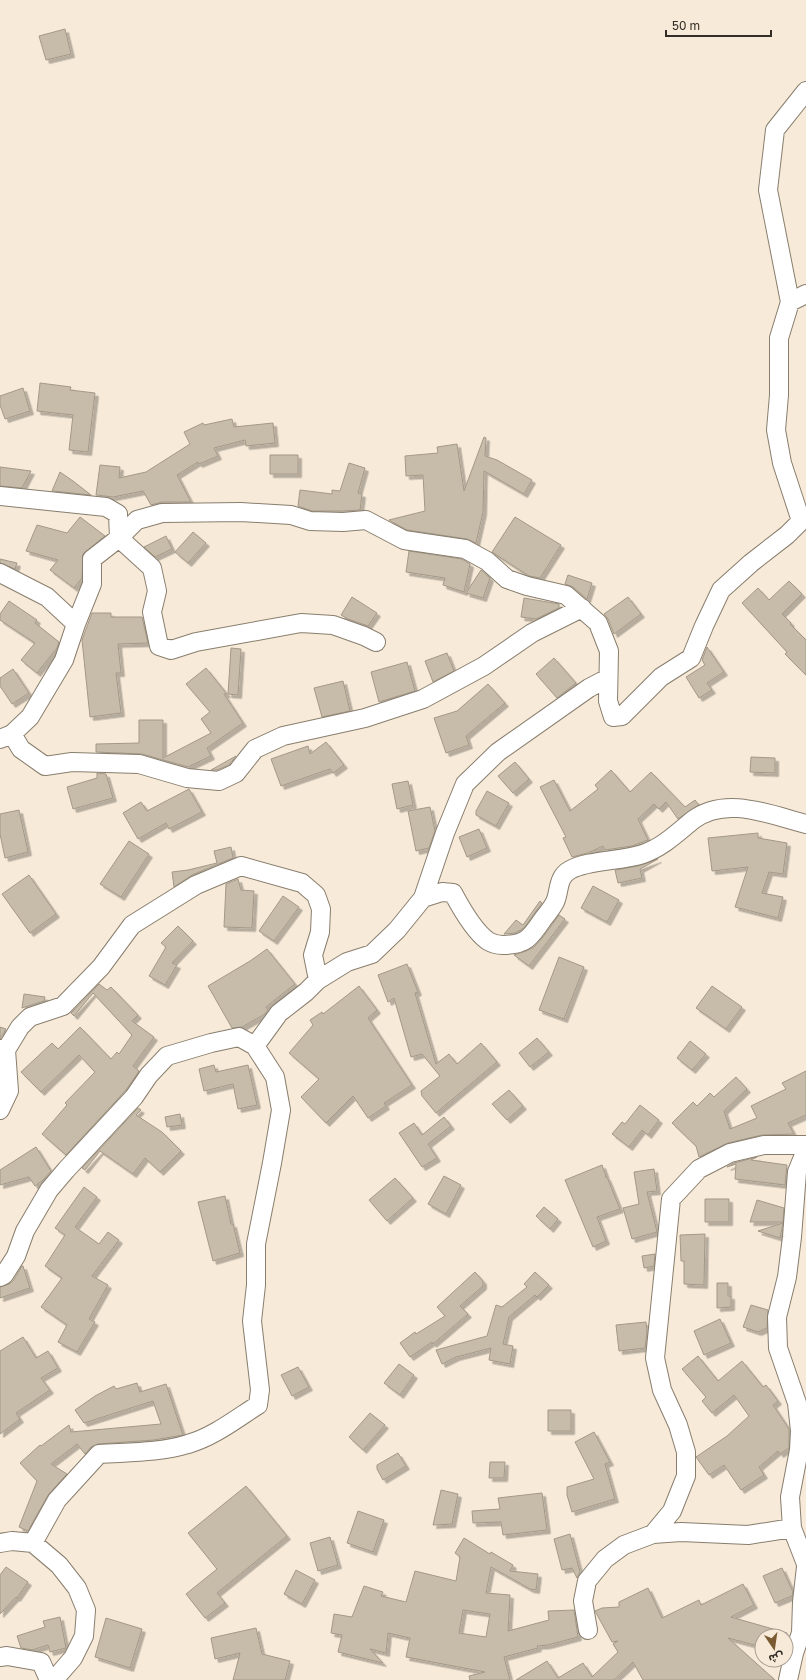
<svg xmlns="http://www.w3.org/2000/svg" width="806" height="1680" font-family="'Golos Text','Noto Sans Arabic',sans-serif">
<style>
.building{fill:#c7bba9;stroke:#a49887;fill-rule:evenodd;filter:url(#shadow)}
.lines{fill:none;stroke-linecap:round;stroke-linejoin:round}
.minor-casing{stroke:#897e6e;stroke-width:20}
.minor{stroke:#fff;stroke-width:18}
</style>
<defs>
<filter id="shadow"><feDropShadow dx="3.5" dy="3.5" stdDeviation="0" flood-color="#0004"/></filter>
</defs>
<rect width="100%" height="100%" fill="#f7ead8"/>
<path class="building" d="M65,29L71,54L46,60L39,36Z
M40,383L71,387L70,390L95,393L88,452L69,450L73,415L37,411Z
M23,388L30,411L5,419L0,405V396Z
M232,419L234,427L273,423L275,443L246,446L245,440L214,448L218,456L199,464L198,462L177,475L191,502H162L151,505L143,491L113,497L96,495L100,465L120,467L119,478L146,472L190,444L184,432L203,423L204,425Z
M484,437L486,438L485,456L497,460L532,480L524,494L484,471L483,512L476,543L467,539L407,530L389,520L425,511L423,475L406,476L405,456L438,453L437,447L457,444L464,491Z
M270,455H298V474H270Z
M349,463L365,468L358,493L362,494L360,510L343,511H312L298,506L300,490L332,494V490L340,491Z
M0,467L31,471L22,488L0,486Z
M60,472L73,481L91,495L52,491Z
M80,517L105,536L83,554L82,578L74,588L50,570L58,560L26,551L37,525L67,533Z
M515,517L561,545L540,578L529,576L492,552Z
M193,532L206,543L188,563L175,552Z
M166,536L172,549L155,557L144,547Z
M409,551L462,559L470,564L464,592L443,585L445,578L406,572Z
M0,559L17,563L15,569L0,563Z
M481,570L490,578L483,598L466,593Z
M568,575L592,583L587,599L573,587L565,584Z
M789,581L802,594L782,614L791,623L790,624L806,640V675L785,654L787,652L742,603L758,588L769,600Z
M352,597L377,613L368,626L348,619L341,615Z
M628,597L641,614L614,634L608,619L604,614Z
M524,598L559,604V608L536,619L521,617Z
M9,601L37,620L35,623L59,642L57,648L37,673L21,660L35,643L0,620V614Z
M92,613H111V617H142L148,643L118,644L121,673H116L121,713L90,717L82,640Z
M707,647L724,672L707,683L712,690L699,698L686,677L705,665L702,660Z
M231,648L241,649L238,695L228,694Z
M447,653L454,671L433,682L425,661Z
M554,658L576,683L557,698L536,674Z
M407,662L415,691L379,702L371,672Z
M206,668L227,694H224L243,723L207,748L211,756L188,767L142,754L96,752V744L139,743V720H163V758L211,733L201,719L210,712L186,684Z
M13,669L29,693L12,704L0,686V678Z
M343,681L350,711L322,717L314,688Z
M488,684L505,703L466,736L469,745L446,753L434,718L457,711Z
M326,742L344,765L333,773L330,769L281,786L271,759L308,746L310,754Z
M236,756L229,765L217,770H211Z
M751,757L775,758V773L750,772Z
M515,762L529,779L513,793L498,776Z
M611,770L630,792L651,772L685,807L695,800L699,805L678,819L666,802L659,809L654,804L638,819L648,840L632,846L605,850L603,846L588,853L572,857L563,838L566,837L540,787L554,780L570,811L598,789L595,785Z
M97,773L106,774L113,798L73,809L67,787L97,778Z
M408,781L413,805L397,809L392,784Z
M189,789L202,812L169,829L166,823L138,839L123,813L141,802L147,811Z
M487,791L509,803L496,826L476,815V811Z
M430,807L435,831L429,848L416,851L408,811Z
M19,810L28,852L5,858L0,834V814Z
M479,829L487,848L467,857L459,837Z
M758,833V838L787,843L783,874L769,872L762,893L783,897L778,918L735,907L748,867L712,871L708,838Z
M129,841L149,854L121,897L100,884Z
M231,847L233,858L192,875L174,887L172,872L188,870L217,863L214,851Z
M658,859L640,869L642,878L618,883L615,870L638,866Z
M29,875L56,914L30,933L2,894Z
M238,879L241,890L254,891L252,928L224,927L226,884Z
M593,886L619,900L607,922L581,908Z
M283,896L299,907L274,941L259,931Z
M540,901L542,903L524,928L515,933L504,934L516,920L523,925Z
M559,915L565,919L529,966L514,955L526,951L534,947L543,937Z
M178,926L193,941L172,963L177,965L165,985L149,976L166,947L161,943Z
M267,949L295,984L266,1007L268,1010L265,1014L242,1027L232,1028L208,986L250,961Z
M559,957L584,967L564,1019L539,1010Z
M407,964L418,992L415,993L436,1064L449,1054L457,1064L481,1043L497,1062L436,1113L422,1096L421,1091L440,1076L422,1054L411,1057L394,998L388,1002L378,975Z
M99,984L107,990L111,987L138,1015L132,1021L154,1037L133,1066L139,1071L126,1090L66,1155L42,1134L67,1105L65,1103L95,1072L79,1055L41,1092L21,1072L52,1043L58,1049L80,1027L111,1059L117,1052L119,1054L132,1035L93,993L74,1016L71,1013Z
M359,986L377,1010L368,1018L412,1085L384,1103L386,1106L368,1118L353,1096L326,1123L301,1097L319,1079L289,1053L313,1025L310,1020L322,1012L323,1014Z
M712,986L742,1007L726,1029L696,1008Z
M24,994L45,997L44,1001L22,1008Z
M0,1027L6,1029L0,1039Z
M537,1038L549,1052L530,1067L519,1053Z
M690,1041L706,1054L692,1070L677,1058Z
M214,1065L216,1072L248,1065L257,1105L238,1109L233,1084L204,1091L199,1069Z
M806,1071V1115L788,1123L794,1134L762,1135L728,1143L699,1157L696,1146L672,1123L693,1102L697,1106L710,1093L714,1097L736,1077L747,1089L724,1111L730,1129L757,1118L751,1106L786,1089L782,1083Z
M509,1090L523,1106L507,1120L492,1104Z
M640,1105L659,1120L648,1135L642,1130L629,1147L612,1134L622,1122L625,1124Z
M138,1108L141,1110L136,1115L162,1132L181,1151L160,1172L145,1158L133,1174L100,1151L85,1170L82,1168Z
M180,1114L182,1125L167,1127L165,1117Z
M444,1117L451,1126L428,1144L437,1158L422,1167L399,1133L414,1123L422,1135Z
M36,1147L51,1171L43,1180L35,1186L29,1177L0,1185V1170Z
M757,1157L751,1160L787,1165L785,1185L735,1179L736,1164L727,1167L734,1163Z
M602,1165L606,1176L605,1177H607L620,1209L597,1217L606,1241L593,1247L565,1180Z
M654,1169L657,1191L647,1192L657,1232L632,1239L623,1208L639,1204L634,1172Z
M444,1176L461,1185L446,1214L428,1204Z
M395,1178L413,1198L387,1221L369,1200Z
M84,1187L97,1197L75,1227L99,1244L108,1232L119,1240L92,1276L108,1285L89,1319L95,1322L77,1352L58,1342L67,1325L41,1307L62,1278L45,1266L65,1235L55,1228Z
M225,1196L231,1224H233L240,1253L213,1261L198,1202Z
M705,1199H729V1222H705Z
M757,1200L784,1208L783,1222H750Z
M544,1207L558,1219L550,1229L536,1216Z
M783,1223L780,1238L758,1231Z
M705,1234L704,1285L684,1284V1261H681L680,1235Z
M655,1254L654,1266L644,1268L642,1256Z
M22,1266H23L30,1288L0,1298V1287L9,1284L13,1281Z
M475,1272L483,1281V1286L460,1306L468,1314L433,1344L432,1342L410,1357L400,1343L415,1332L416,1334L445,1316L437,1307Z
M535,1272L549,1285L537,1297L535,1295L509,1317L503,1344L513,1346L510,1364L489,1360L491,1348L456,1357L442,1364L436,1350L487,1336L496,1305L502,1307L527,1287L524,1284Z
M717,1283H728V1296H731V1307L717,1308Z
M751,1305L768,1310L767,1328L758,1332L743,1327Z
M720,1319L731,1343L704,1355L694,1331Z
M646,1322L647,1332L645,1348L619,1351L616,1325Z
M23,1337L36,1358L48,1351L58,1368L41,1378L50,1390L16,1413L20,1419L0,1434V1351Z
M698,1356L718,1381L742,1361L763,1387L766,1385L778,1401L773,1405L789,1429V1448L780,1454L778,1451L759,1467L764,1475L741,1490L724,1465L709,1475L696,1457L727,1436L749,1416L734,1395L712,1413L702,1401L706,1397L682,1369Z
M399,1364L414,1375L400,1395L384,1383Z
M298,1367L309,1387L292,1396L281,1375Z
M137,1383L140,1392L166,1384L183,1435L154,1440L98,1444L91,1447L85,1454L77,1444L51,1464L67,1474L48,1495L28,1531L19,1527L37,1481L20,1463L40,1445L41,1446L69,1425L71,1432L161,1424L153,1401L84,1423L75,1410L95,1396L114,1386L116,1389Z
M548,1410H571V1431H548Z
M370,1413L385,1425L363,1450L349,1437Z
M594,1432L610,1462L605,1464L615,1499L572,1512L567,1495V1487L594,1479L575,1442Z
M398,1453L406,1466L383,1480L377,1469V1465Z
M490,1462H505L504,1478H489Z
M246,1486L287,1536L217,1593L225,1603L205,1618L186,1594L217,1569L188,1533Z
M441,1490L458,1494L452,1524L433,1525Z
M542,1493L547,1530L503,1535L501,1522L473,1523L472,1511L500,1509L498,1498Z
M358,1511L384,1520L373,1552L347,1543Z
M570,1534L580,1572L577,1578L572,1568L562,1570L554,1539Z
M330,1537L338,1565L318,1571L310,1543Z
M464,1538L490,1554L491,1552L513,1565L510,1571L538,1574L536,1590L530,1589L491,1567L486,1593L510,1595L508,1631L549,1620L548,1611L574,1610L578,1637L548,1645L537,1646L538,1648L504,1657L510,1680H470L469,1676L485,1672L406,1657L410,1638L388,1633L386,1653L370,1649L383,1663L338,1652L342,1635L331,1633L334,1614L352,1617L364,1586L383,1592L381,1596L406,1602L415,1571L456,1581L460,1557L455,1553ZM463,1610L490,1614L486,1637L459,1633Z
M6,1567L28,1582L17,1598L16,1597L0,1614V1575Z
M782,1568L793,1592L792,1596L775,1603L763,1576Z
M296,1570L315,1580L302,1604L284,1594Z
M743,1584L754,1605L731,1617L787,1633V1636H762V1647L728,1638L775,1680H643L633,1662L614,1680H516L547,1661L558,1678L583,1663L592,1677L618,1652L613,1644L618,1641L612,1642L595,1611L602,1608L619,1607V1602L648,1588L662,1618L699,1600L701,1605Z
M60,1617L66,1648L50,1652L48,1645L32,1650L21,1648L17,1636L45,1627L43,1621Z
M106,1618L142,1629L130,1668L95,1657Z
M256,1628L262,1654L290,1661L285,1680H233L240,1653L215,1659L211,1638Z"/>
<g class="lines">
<defs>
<path id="minor" d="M790,302L806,294
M0,496L106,507L118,514L119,538L92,559V584L76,624
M0,573L47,597L76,624L64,660L30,717L12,734L0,739
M376,642L364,636L333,625L301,623L196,642L171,650L159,646L152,612L157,591L152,568L119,538L137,520L162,513L241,512L291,515L310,521L343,522L366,520L404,540L465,549L487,561L507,579L527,586L566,595L598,623L609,651L608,701L613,717L622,716L661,677L691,658L704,626L721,590L751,563L787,535L801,521L782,463L776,430L779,395V338L790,302L768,190L775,130L806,91
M12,734L21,749L45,766L72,762L139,764L187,778L219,781L236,773L255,749L283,736L365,718L423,699L484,666L532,633L582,608
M423,898L442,892L453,893C461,908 475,932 488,941C493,944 498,945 503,945C526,945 531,937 543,919C547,914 552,908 555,902C560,891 557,877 570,870C587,860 623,861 643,854C663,847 677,833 693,820C726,795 770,815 806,824
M255,1046L279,1013L306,992L318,980L347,962L372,954L397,930L423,898L445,833L465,784L498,752L589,688L608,678
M0,1049L6,1050L9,1091L0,1110
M6,1050L20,1027L30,1017L63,1006L101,967L132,925L196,885L241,866L302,883L316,895L321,909L320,932L313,955L318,980
M806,1150L797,1172L792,1237L787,1277L777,1317L778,1348L797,1403L800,1431L799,1450L790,1497L792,1528L806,1564
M0,1277L4,1275L16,1256L25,1231L49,1190L66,1170L134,1097L149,1075L167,1056L211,1043L239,1037L255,1046L275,1077L281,1110L272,1163L256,1244V1285L252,1321L260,1390L258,1405C236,1419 213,1437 188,1444C159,1453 128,1452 99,1454L57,1500L33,1543
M653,1534L672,1511L686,1476V1452L678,1425L662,1390L655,1358L671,1199L699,1169L730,1153L764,1145H806
M0,1543L12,1541L33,1543L59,1565L77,1588L86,1610L84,1636L73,1658L54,1680
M588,1630L583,1601L587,1581L605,1559L624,1545L653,1534L681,1532L748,1535L792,1528
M0,1657L7,1656L41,1662L49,1680
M788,1680L794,1653L801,1633L802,1602L806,1567"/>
</defs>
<use href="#minor" class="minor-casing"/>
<use href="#minor" class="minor"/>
</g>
<g transform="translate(774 1648) rotate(167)"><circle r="19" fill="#f7ead8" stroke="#a89e91"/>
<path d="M0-3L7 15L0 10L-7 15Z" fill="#7a5a30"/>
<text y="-6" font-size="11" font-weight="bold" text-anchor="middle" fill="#322d26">ش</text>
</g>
<path d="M666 30v6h105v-6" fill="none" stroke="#322d26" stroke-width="2"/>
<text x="672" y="30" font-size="12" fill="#322d26" stroke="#f7ead8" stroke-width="3" paint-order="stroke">50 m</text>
</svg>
